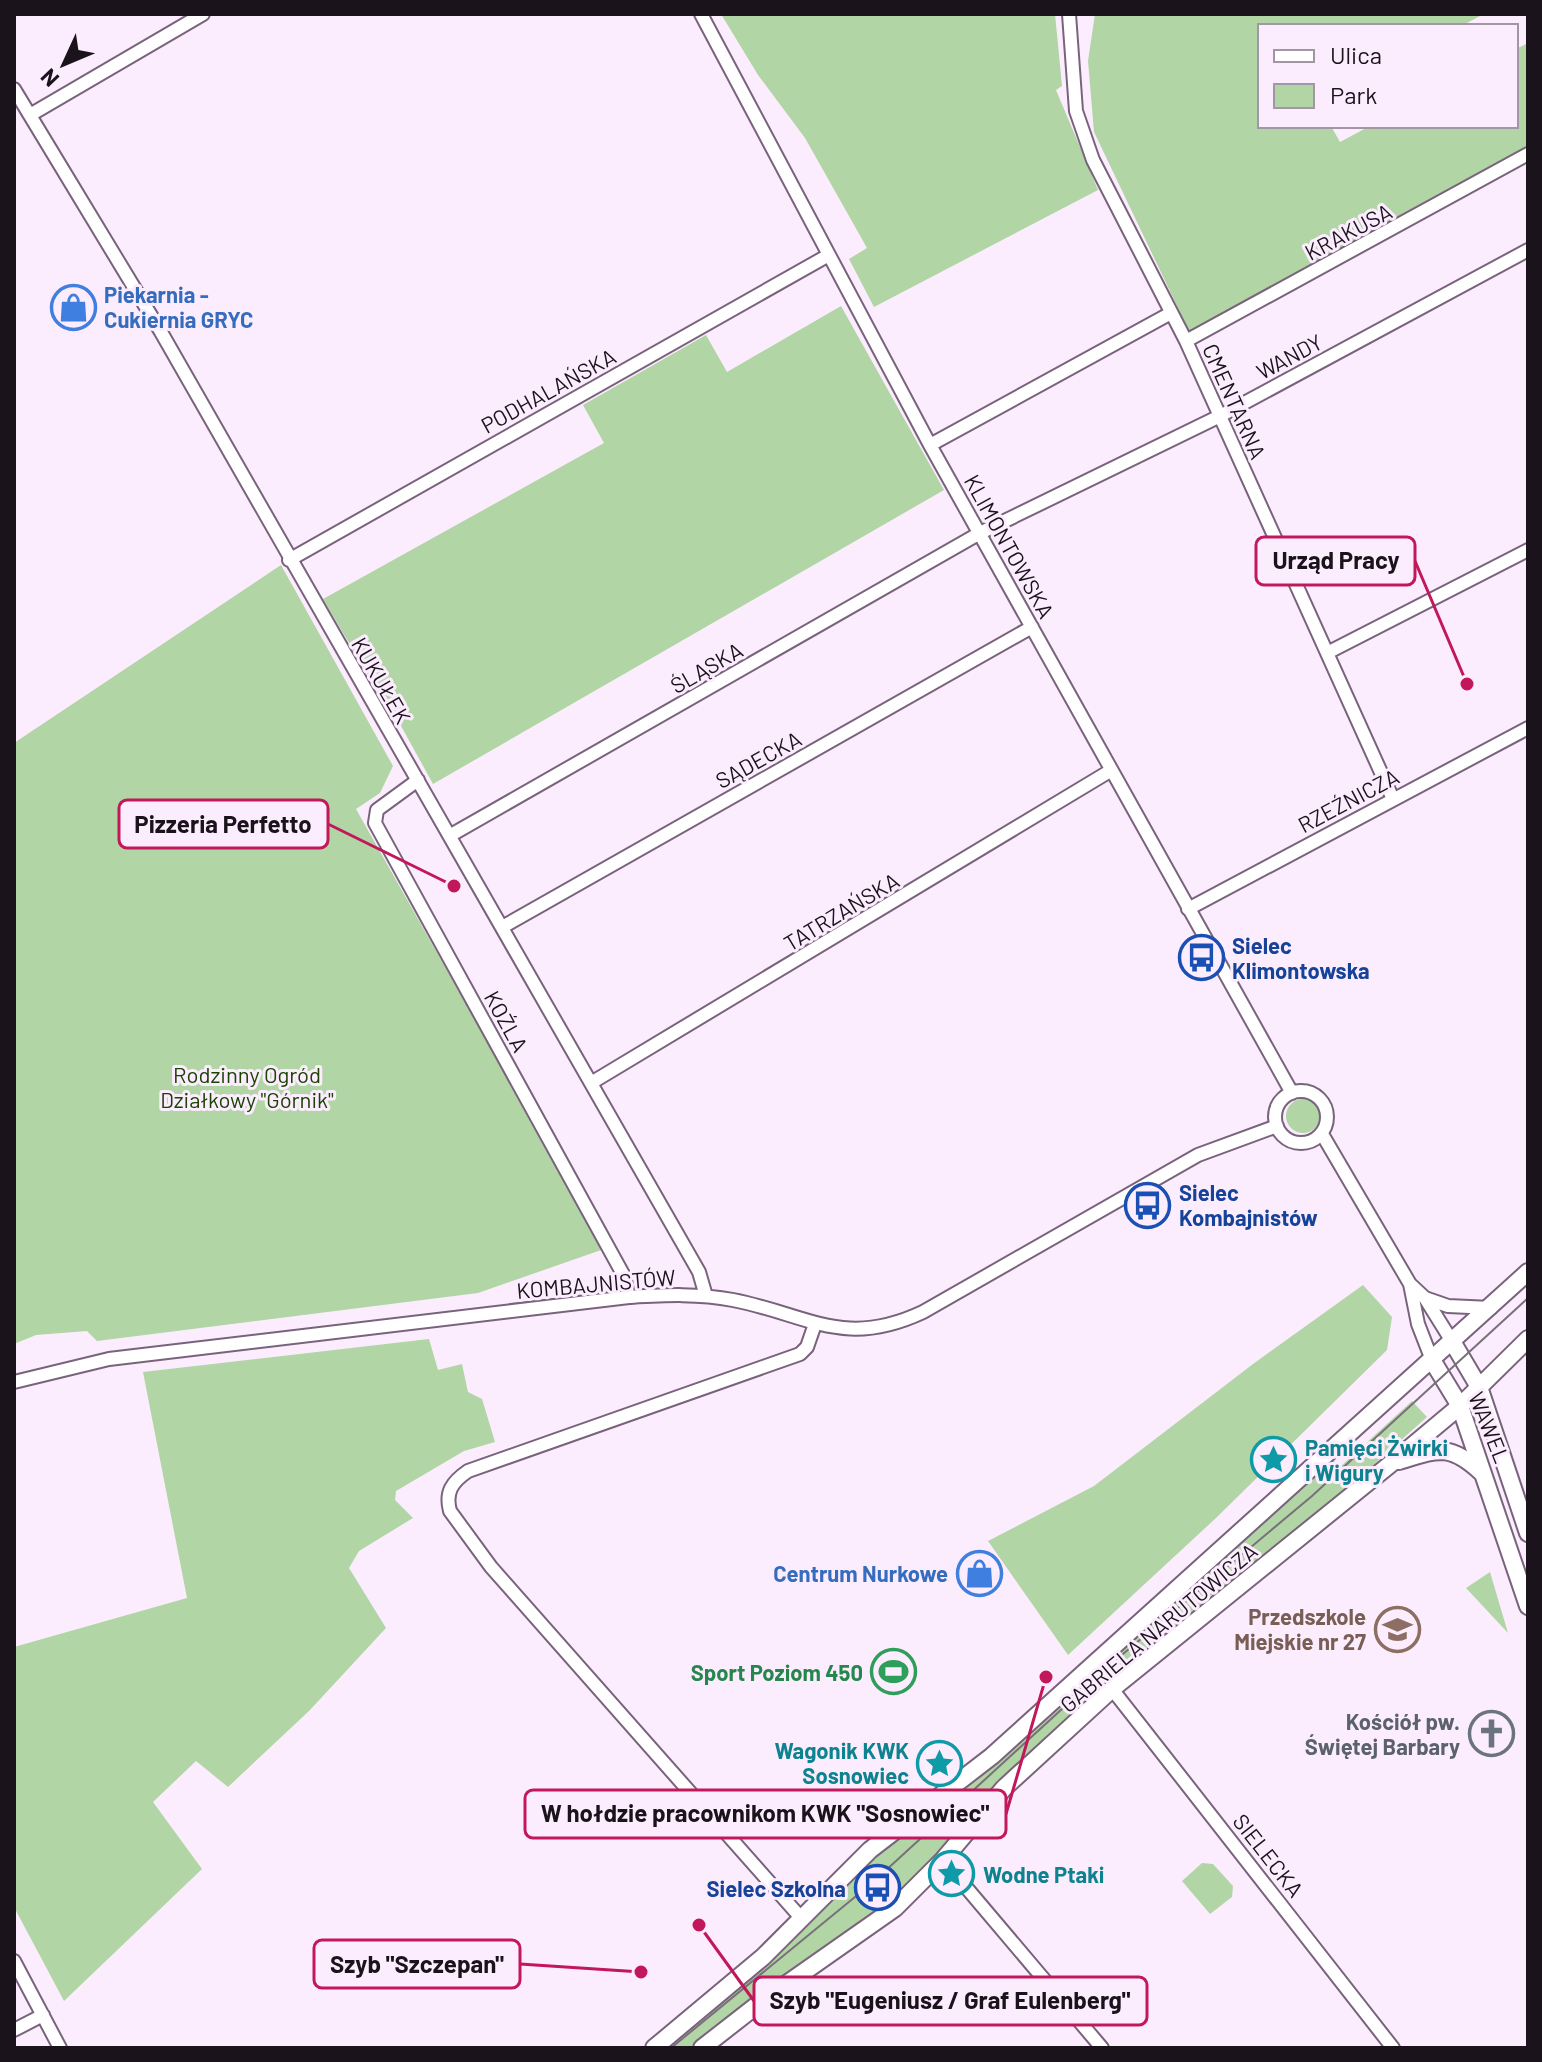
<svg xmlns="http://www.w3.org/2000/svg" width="1542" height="2062" font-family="Barlow,sans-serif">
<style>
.green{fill:#b1d5a4}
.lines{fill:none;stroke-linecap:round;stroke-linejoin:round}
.minor-casing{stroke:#79637c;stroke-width:16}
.tertiary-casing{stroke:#79637c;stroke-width:20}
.minor{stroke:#fff;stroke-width:12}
.tertiary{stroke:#fff;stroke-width:16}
.tram{stroke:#7a6f7b;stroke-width:2}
.labels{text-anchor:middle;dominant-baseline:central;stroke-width:6;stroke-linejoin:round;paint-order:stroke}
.street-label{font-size:22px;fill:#1b131c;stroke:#fcedfe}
.shop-label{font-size:22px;font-weight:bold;fill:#366cbe;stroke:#fcedfe;text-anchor:start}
.transit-label{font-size:22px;font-weight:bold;fill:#164399;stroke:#fcedfe;text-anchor:start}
.park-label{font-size:22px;fill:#1b4303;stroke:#fcedfe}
.culture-label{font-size:22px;font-weight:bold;fill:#0d838f;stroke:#fcedfe;text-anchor:start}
.education-label{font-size:22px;font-weight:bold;fill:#785e54;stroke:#fcedfe;text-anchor:end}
.leisure-label{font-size:22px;font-weight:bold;fill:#27864d;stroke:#fcedfe;text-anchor:end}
.worship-label{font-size:22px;font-weight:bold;fill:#5b616d;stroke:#fcedfe;text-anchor:end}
.leader{fill:none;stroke:#c2185b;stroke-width:3}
.callout-dot{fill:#c2185b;stroke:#fcedfe;stroke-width:3}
.callout{fill:#fcedfe;stroke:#c2185b;stroke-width:3}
.callout-label{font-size:24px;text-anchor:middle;font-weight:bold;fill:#1b131c}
</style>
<rect width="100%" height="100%" fill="#fcedfe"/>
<path class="green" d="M721,14H1055L1062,86L1056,90L1098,190L874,307L849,259L867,248L805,138L758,75Z
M1095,14H1484L1461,26H1260V126H1331L1340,142L1370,126H1516V49L1528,43V149L1198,331H1189L1094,132L1088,61Z
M841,306L944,490L433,784L384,695L378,692L323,599L604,443L583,405L706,335L727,372Z
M281,565L393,766L380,793L356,809L604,1249L478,1293L97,1341L87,1331L36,1335L14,1344V743Z
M1286 1116a17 17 0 1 1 34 0a17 17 0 1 1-34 0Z
M1363,1285L1392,1317L1387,1350L1216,1518L1068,1655L988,1541L1094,1486L1253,1364Z
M429,1339L438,1370L462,1364L468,1392L482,1399L495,1442L464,1451L396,1491L395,1500L413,1518L359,1551L349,1568L386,1628L309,1711L228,1787L196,1761L153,1802L202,1869L64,2001L14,1907V1647L187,1598L143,1372Z
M1412,1401L1427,1417L1308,1523L1117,1675L1011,1770L943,1850L881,1909L748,2002L689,2048H666L747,1982L886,1845L988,1770L1048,1718L1332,1459L1340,1467Z
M1490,1572L1508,1633L1466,1588Z
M1202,1863L1213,1864L1233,1886L1232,1897L1210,1914L1182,1881Z"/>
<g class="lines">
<defs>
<path id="minor" d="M701,14L930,445L1292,1093
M1069,14L1076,111L1093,160L1186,341L1393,799
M14,89L161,332L699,1272L706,1296
M30,115L203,14
M1186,341L1528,154
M930,445L1171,313
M289,560L827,256
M1327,653L1528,550
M418,780L377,810L375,823L624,1276L629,1297
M451,835L980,533L1220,416L1528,250
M1188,909L1528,728
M504,926L1032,627
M591,1083L1110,771
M1275 1117a26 26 0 1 1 52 0a26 26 0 1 1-52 0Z
M1322,1134L1410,1284L1418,1324L1432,1360
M1410,1284L1425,1298L1453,1343
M1425,1298L1448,1306L1491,1308
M14,1382L109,1359L629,1297C665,1295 698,1293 733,1300C809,1315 844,1349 923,1312L1198,1155L1277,1126
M1112,1689L1393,2048
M943,1860L1102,2048
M802,1919L491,1567L450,1511C445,1492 452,1482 468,1471L800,1354L807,1347L815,1324
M14,1961L60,2048
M14,2030L43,2015"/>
<path id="tertiary" d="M1453,1343L1479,1387L1528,1533
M1432,1360L1460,1406L1528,1606
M1399,1461C1438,1449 1450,1443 1482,1473
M654,2048L763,1957L870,1850L992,1756L1528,1272
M702,2048L761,2002L895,1908L943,1860L1004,1788L1112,1689L1393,1462L1460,1406L1528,1339"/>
</defs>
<use href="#minor" class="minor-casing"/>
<use href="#tertiary" class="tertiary-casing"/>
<use href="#minor" class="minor"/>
<use href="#tertiary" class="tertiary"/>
<path class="tram" d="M671,2048L872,1883L1111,1664L1312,1496L1528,1298"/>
</g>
<defs>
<symbol id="shop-ring" viewBox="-11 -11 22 22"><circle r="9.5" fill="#fcedfe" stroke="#3f7fe0" stroke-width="1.5"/><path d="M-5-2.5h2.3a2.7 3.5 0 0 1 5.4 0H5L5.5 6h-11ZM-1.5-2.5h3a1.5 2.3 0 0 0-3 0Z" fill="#3f7fe0"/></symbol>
<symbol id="bus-ring" viewBox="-11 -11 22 22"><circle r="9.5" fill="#fcedfe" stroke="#1a4fb4" stroke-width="1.5"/><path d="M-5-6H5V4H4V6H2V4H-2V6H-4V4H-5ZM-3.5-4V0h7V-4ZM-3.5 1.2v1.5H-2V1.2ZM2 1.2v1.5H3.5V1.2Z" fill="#1a4fb4"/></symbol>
<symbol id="sight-ring" viewBox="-11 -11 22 22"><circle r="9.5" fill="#fcedfe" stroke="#0f9aa8" stroke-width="1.5"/><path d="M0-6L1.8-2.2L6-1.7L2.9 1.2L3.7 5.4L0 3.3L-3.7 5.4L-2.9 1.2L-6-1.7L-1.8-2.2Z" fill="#0f9aa8"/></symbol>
<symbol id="school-ring" viewBox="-11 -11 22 22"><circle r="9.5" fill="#fcedfe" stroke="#8d6e63" stroke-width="1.5"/><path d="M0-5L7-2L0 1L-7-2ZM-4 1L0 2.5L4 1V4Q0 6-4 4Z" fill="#8d6e63"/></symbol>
<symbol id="stadium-ring" viewBox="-11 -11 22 22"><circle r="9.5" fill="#fcedfe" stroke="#2e9e5b" stroke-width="1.5"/><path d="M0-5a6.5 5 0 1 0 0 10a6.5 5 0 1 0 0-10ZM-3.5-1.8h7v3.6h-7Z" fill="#2e9e5b"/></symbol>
<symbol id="church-ring" viewBox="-11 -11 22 22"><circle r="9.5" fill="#fcedfe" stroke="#6b7280" stroke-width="1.5"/><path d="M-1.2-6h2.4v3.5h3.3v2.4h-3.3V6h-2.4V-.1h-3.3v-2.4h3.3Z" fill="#6b7280"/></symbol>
</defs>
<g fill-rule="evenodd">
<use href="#shop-ring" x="48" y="282" width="51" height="51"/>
<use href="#bus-ring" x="1176" y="932" width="51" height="51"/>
<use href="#bus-ring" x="1122" y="1180" width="51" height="51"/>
<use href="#sight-ring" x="1248" y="1434" width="51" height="51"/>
<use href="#shop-ring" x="954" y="1548" width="51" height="51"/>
<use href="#school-ring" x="1372" y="1604" width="51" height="51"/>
<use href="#stadium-ring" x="868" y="1646" width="51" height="51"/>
<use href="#church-ring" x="1466" y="1708" width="51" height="51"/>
<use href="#sight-ring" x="914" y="1738" width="51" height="51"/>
<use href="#sight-ring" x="926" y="1848" width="51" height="51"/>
<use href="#bus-ring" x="852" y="1862" width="51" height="51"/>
</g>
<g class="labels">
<g class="street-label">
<text transform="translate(1348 231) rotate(-28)">KRAKUSA</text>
<text transform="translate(1289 356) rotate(-28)">WANDY</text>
<text transform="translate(548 390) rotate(-29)">PODHALAŃSKA</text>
<text transform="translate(1235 401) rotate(66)">CMENTARNA</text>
<text transform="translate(1010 546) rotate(61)">KLIMONTOWSKA</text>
<text transform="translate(706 667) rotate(-30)">ŚLĄSKA</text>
<text transform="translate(382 680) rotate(60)">KUKUŁEK</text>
<text transform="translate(758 759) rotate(-29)">SĄDECKA</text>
<text transform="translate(1348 800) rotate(-28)">RZEŹNICZA</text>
<text transform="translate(841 911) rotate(-31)">TATRZAŃSKA</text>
<text transform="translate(507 1021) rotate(61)">KOŹLA</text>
<text transform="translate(596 1283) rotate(-5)">KOMBAJNISTÓW</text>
<text transform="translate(1490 1427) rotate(68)">WAWEL</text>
<text transform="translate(1158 1627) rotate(-40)">GABRIELA NARUTOWICZA</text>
<text transform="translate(1269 1855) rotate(52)">SIELECKA</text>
</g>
<g class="shop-label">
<text x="104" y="294">Piekarnia -<tspan x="104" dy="25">Cukiernia GRYC</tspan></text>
<text x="948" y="1573" text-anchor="end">Centrum Nurkowe</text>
</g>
<g class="transit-label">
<text x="1232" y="945">Sielec<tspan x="1232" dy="25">Klimontowska</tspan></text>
<text x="1179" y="1192">Sielec<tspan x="1179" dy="25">Kombajnistów</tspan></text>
<text x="846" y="1888" text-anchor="end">Sielec Szkolna</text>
</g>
<g class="park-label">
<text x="247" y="1074">Rodzinny Ogród<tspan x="247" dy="25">Działkowy "Górnik"</tspan></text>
</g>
<g class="culture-label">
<text x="1305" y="1447">Pamięci Żwirki<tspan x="1305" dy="25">i Wigury</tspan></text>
<text x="909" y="1750" text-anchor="end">Wagonik KWK<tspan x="909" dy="25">Sosnowiec</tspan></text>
<text x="983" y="1874">Wodne Ptaki</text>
</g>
<g class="education-label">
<text x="1366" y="1616">Przedszkole<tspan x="1366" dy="25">Miejskie nr 27</tspan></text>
</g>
<g class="leisure-label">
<text x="863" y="1672">Sport Poziom 450</text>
</g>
<g class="worship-label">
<text x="1460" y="1721">Kościół pw.<tspan x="1460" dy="25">Świętej Barbary</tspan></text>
</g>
</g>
<path class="leader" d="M1467 684L1415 561M454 886L328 824M1046 1677L1006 1814M641 1972L520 1964M699 1925L754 2001"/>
<g class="callout-dot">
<circle cx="1467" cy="684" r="8"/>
<circle cx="454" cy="886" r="8"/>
<circle cx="1046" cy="1677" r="8"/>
<circle cx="641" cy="1972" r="8"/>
<circle cx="699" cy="1925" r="8"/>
</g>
<g class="callout">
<rect x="1256" y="537" width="159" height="48" rx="8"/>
<rect x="119" y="800" width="209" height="48" rx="8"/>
<rect x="525" y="1790" width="481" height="48" rx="8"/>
<rect x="314" y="1940" width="206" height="48" rx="8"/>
<rect x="754" y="1977" width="393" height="48" rx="8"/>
</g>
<g class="callout-label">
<text x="1336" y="569">Urząd Pracy</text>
<text x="223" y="833">Pizzeria Perfetto</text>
<text x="765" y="1822">W hołdzie pracownikom KWK "Sosnowiec"</text>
<text x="417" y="1973">Szyb "Szczepan"</text>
<text x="950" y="2009">Szyb "Eugeniusz / Graf Eulenberg"</text>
</g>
<rect width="1542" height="2062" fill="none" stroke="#1b131c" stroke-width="32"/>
<rect x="1258" y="24" width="260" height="104" fill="#fcedfe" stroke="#a296a4" stroke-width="2"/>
<rect x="1274" y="50" width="40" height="12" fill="#ffffff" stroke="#a296a4" stroke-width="2"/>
<text x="1330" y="64" font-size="24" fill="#1b131c">Ulica</text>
<rect x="1274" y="84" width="40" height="24" fill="#b1d5a4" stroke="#a296a4" stroke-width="2"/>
<text x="1330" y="104" font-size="24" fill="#1b131c">Park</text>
<g transform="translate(64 64) rotate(226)" stroke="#fcedfe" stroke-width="6" paint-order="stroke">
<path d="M0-6L14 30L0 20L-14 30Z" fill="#1b131c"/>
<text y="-12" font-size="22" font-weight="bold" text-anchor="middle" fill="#1b131c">N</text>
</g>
</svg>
